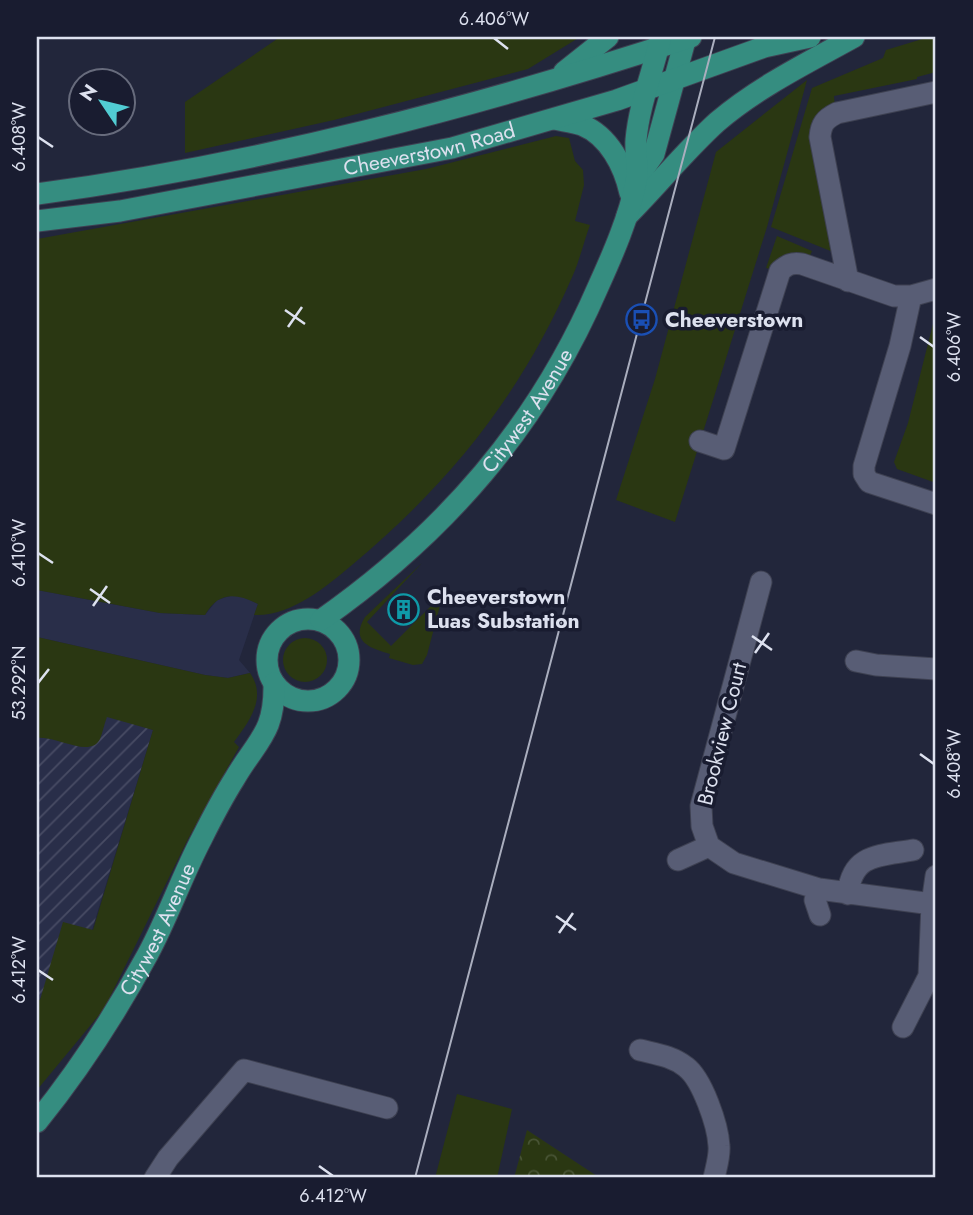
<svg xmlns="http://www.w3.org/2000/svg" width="973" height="1215" font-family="Jost,sans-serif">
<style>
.built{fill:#292e49}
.industrial{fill:url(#industrial-furrows)}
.green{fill:#2a3712}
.forest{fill:url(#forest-crowns)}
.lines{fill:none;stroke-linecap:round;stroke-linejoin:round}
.minor-casing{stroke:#3e4152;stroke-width:23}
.major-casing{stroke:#3e4152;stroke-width:23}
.minor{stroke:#585d75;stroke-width:21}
.major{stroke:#358d80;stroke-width:21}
.tram{stroke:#aaaebe;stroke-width:2}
.ticks{fill:none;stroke:#dde1ef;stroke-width:2.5}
.labels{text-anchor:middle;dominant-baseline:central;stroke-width:7;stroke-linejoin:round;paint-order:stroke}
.street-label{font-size:21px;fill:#dde1ef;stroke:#191c30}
.poi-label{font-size:21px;font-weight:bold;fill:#dde1ef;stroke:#191c30;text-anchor:start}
.neatline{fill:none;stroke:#dde1ef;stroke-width:2.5}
.ticks-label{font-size:18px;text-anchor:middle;fill:#dde1ef}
</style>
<defs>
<pattern id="industrial-furrows" width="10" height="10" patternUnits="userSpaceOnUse" patternTransform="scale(1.75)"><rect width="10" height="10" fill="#292e49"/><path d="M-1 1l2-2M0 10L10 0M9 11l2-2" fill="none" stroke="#484c64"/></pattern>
<pattern id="forest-crowns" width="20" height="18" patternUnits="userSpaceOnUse" patternTransform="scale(1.75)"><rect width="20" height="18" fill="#2a3712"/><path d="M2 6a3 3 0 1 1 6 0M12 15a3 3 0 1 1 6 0" fill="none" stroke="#485435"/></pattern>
</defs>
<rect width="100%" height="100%" fill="#22263b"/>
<path class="built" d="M37,590L160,613L205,615L217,600L230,596H242L258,604L239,660L250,673L228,678L205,675L37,637Z"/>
<path class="industrial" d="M94,710L153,730L92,930L39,1000L37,999V731Z"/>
<path class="green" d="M280,37H580L528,69L334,120L185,153V102Z
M929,37H936V72L917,77V79L834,96L835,109L825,114L833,252L771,227L812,88L883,58L886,50Z
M807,80L767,227L675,522L616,500L655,379L716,152Z
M556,136L569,138L575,161L583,170L584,185L575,221L590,225C584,241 580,259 573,275C521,395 451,482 352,565C326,587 290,617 254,615L258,604C237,593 218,591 205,615L160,613L37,590V239L426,169Z
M777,236L812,251L808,260L778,271L766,268Z
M936,312V483L897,469L894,462L908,423Z
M422,563L367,622L391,646L443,594L427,655L422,664L413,665L389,658L390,654C369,648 350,641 365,617Z
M37,637L205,675L228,678L250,673C267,697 250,721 234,742L239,747L188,839L104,1009L37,1090V999L40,1000L63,922L93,930L153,730L107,717C104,724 103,732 100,739C90,759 56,735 37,738Z
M283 660a22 22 0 1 1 44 0a22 22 0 1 1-44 0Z
M457,1094L512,1109L497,1178H435Z"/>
<path class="forest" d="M527,1130L600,1178H514Z"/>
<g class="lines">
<defs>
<path id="minor" d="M848,281L820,137C821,124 825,119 837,113L936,92
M911,296L900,346L864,466V474L869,482L936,504
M700,441L724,449L780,271C787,265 792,262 802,264L894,296H911L936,289
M761,582L701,806L702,826L709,846L734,863L819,889L932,904
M856,661L876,665L936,669
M678,860L709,846
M819,889L815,900L820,915
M848,894C852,853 880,856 913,850
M903,1027L929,976L932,904L936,876
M640,1050C656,1054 672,1056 686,1067C702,1079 718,1125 719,1146C720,1156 716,1168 714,1178
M155,1178L168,1158L244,1070L387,1108"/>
<g id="major">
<path d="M564,72L608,37"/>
<path d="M554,119C563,121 573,122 582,125C609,136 624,166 630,193"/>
<path d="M636,180L654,154L686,37"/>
<path d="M37,194C260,164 477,107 691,37"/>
<path d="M627,216C657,186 685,151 717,122C758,87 807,63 854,37"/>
<path id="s1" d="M37,221L120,211L452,148L617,100L764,47L810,37"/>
<circle cx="308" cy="660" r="41"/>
<path id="s2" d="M321,620C445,533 538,426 598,287C613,254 629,217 636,182C639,168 635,154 636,140C639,105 653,71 661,37"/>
<path id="s3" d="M37,1122C79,1070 116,1013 148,954C168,917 182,876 202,838C212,818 223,797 235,778C258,739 275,733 274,683"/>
</g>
</defs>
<use href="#minor" class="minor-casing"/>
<use href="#major" class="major-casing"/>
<use href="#minor" class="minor"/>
<use href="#major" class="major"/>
<path class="tram" d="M415,1178L715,37"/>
</g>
<path class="ticks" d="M494,38L508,49M38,137L53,147M285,310L305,324M288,327L302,307M920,337L934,347M38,553L53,563M90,589L110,603M93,606L107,586M752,636L772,650M755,653L769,633M38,683L49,669M920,754L934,764M556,916L576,930M559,933L573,913M38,970L53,980M319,1166L333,1176"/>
<defs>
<symbol id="bus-ring" viewBox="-11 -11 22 22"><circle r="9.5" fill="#191c30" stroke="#1a4fb4" stroke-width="1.5"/><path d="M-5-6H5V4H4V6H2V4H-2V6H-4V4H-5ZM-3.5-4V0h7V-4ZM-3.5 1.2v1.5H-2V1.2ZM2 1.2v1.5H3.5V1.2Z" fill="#1a4fb4"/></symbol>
<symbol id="building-ring" viewBox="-11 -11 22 22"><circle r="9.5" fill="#191c30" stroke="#0f9aa8" stroke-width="1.5"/><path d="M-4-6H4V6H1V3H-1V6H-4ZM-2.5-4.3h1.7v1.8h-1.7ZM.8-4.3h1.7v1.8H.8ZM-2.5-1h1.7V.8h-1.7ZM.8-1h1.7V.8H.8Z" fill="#0f9aa8"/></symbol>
</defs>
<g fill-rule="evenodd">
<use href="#bus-ring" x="624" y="302" width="35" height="35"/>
<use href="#building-ring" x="386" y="592" width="35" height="35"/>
</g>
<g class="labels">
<g class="street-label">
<text stroke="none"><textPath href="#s1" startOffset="399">Cheeverstown Road</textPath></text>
<text stroke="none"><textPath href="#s2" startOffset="296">Citywest Avenue</textPath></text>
<text transform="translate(722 734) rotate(-76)">Brookview Court</text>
<text stroke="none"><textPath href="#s3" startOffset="228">Citywest Avenue</textPath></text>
</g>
<g class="poi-label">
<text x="665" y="320">Cheeverstown</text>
<text x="427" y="597">Cheeverstown<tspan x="427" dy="24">Luas Substation</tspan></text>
</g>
</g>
<rect width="973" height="1215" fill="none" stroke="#191c30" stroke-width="77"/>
<g transform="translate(102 102) rotate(305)"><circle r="33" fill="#191c30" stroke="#676b7c" stroke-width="2"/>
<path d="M0-5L12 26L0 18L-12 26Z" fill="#51ccd3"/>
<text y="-10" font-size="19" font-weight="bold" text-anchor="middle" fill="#dde1ef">N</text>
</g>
<rect x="38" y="38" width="896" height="1138" class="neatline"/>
<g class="ticks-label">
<text x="494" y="25">6.406°W</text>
<text transform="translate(19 137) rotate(-90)" y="6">6.408°W</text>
<text transform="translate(954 347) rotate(-90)" y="6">6.406°W</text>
<text transform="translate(19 553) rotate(-90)" y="6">6.410°W</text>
<text transform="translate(19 683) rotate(-90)" y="6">53.292°N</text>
<text transform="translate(954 764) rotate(-90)" y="6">6.408°W</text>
<text transform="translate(19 970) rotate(-90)" y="6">6.412°W</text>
<text x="333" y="1202">6.412°W</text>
</g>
</svg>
